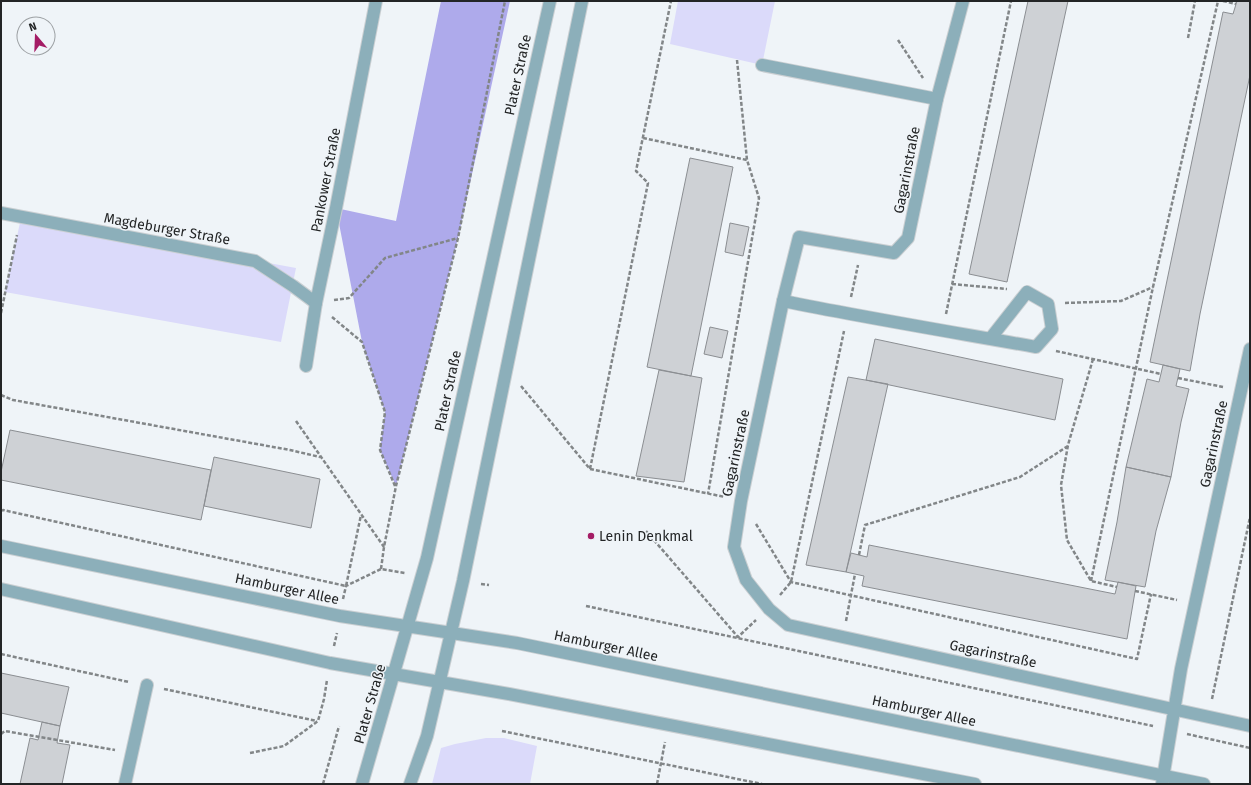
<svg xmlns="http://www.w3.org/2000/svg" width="1251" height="785" font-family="'Fira Sans',sans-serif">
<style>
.green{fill:#dbdafa}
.forest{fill:#aeaaeb}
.building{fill:#ced1d5;stroke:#8b8e92}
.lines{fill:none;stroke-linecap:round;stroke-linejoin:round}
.service-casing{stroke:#cacfd2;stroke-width:14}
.pedestrian-casing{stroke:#cacfd2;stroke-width:14}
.minor-casing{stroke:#cacfd2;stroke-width:14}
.tertiary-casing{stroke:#cacfd2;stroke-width:14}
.path{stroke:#828688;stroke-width:2.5;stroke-dasharray:4 2;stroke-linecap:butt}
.service{stroke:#8cafba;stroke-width:12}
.pedestrian{stroke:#8cafba;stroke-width:12}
.minor{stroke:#8cafba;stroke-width:12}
.tertiary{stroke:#8cafba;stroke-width:12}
.poi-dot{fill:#a41c65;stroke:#eff4f8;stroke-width:1.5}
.labels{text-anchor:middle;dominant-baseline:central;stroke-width:3;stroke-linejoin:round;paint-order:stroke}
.street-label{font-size:14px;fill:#232526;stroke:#eff4f8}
.poi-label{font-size:14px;fill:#232526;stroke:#eff4f8;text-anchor:start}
</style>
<rect width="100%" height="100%" fill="#eff4f8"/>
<path class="green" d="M678,1H775L762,65L670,44Z
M21,218L296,268L281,342L5,292Z
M486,738H504L537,746L530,784H432L441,748L455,744Z"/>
<path class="forest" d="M441,1H510L458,238L396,486L380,450L385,412L362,342L336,208L396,221Z"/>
<path class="building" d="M1028,1H1068L1007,282L969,274Z
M1237,1H1250V75L1200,314L1190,371L1150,362L1223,12L1233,14Z
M690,158L733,167L691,376L647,367Z
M730,223L749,227L743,256L725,252Z
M710,327L728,331L722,358L704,354Z
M875,339L1063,379L1055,420L866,380Z
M1163,365L1180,369L1176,386L1189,389L1181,422L1171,477L1126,467L1147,379L1159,382Z
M659,370L702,378L684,482L636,476Z
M848,377L888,384L846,572L806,565Z
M10,430L211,470L201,520L1,480V472Z
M214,457L320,479L311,528L204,506Z
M1126,467L1171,477L1156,531L1145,587L1105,580L1117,522Z
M869,545L1115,594L1118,582L1136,586L1127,639L862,586L864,576L846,572L851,553L867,557Z
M1,673L69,687L60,726L1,713Z
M42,722L60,726L57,743L70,745L62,784H20L30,738L38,740Z"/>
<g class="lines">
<defs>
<path id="service" d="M762,65L937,99
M783,301C867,318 952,332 1036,347L1052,329L1048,304L1027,292L990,339"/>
<path id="pedestrian" d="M1,213L255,261L293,286L316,303"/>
<path id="minor" d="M963,1L937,99L908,238L894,253L799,237L783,301L741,501L734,547L746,580L769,609L788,625L1250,726
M306,366L316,303L336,208L376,1
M125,784L147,685
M1162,784L1181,669L1250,349"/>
<path id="tertiary" d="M1,546L340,616L517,643L1204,784
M1,589L330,663L509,694L975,784
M362,784L427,558L550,1
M410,784L427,736L463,581L582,1"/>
</defs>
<use href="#service" class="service-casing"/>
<use href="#pedestrian" class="pedestrian-casing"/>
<use href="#minor" class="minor-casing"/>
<use href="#tertiary" class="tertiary-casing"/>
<path class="path" d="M1223,1L1236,4
M1188,38L1195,1
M898,40L923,78
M737,60L747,160
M643,138L747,160L759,198L708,494
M952,284L1007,289
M851,297L858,265
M334,300L349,298L385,258L458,238
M1065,303L1121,301L1153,287
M1,313L17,235
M946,314L1011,1
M332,317L362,342L385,412L380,450L395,486
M1056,351L1161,374
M1093,359L1068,445L1061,485L1067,540L1091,581L1117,587
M1178,378L1223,387
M521,386L590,469L648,183L636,171L671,1
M1,395L13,400L290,450L320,457
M296,421L384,547
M590,469L725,497
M1,511L3,510L346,586L361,515
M756,524L791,582L1137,659L1151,594
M646,531L738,637L756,620
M859,555L865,525L1020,477L1068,446
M381,569L384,547L396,486L458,238L505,1
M1091,581L1153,287L1218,1
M481,584L489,585
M1135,591L1177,600
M780,595L791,582L844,331
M343,599L346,586L381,569L405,573
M586,606L1153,726
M846,621L855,574
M334,646L337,633
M1,654L129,682
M164,689L317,721
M1212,699L1250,517
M502,731L762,784
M1,734L5,731L115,750
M1187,734L1250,748
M250,753L284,746L318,721L324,699L327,680
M323,784L339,726
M657,784L665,742"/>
<use href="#service" class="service"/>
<use href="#pedestrian" class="pedestrian"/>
<use href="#minor" class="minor"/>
<use href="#tertiary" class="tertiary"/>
</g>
<circle class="poi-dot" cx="591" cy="536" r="4"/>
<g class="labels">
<g class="street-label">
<text transform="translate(518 75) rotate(-78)">Plater Straße</text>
<text transform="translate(907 170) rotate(-79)">Gagarinstraße</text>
<text transform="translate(326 180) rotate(-79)">Pankower Straße</text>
<text transform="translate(167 229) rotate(10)">Magdeburger Straße</text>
<text transform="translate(448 391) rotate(-78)">Plater Straße</text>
<text transform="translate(1214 444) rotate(-78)">Gagarinstraße</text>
<text transform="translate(736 453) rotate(-78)">Gagarinstraße</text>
<text transform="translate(287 589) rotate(12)">Hamburger Allee</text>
<text transform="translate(606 646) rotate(12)">Hamburger Allee</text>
<text transform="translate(993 654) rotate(12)">Gagarinstraße</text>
<text transform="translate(370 704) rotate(-74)">Plater Straße</text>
<text transform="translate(924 711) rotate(12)">Hamburger Allee</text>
</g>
<g class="poi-label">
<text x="599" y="536">Lenin Denkmal</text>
</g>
</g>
<rect width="1251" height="785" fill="none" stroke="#232526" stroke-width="4"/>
<g transform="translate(36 36) rotate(341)"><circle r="19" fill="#eff4f8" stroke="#9da1a4"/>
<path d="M0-3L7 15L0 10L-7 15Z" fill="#a41c65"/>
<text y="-6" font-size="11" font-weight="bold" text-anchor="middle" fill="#232526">N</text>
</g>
</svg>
